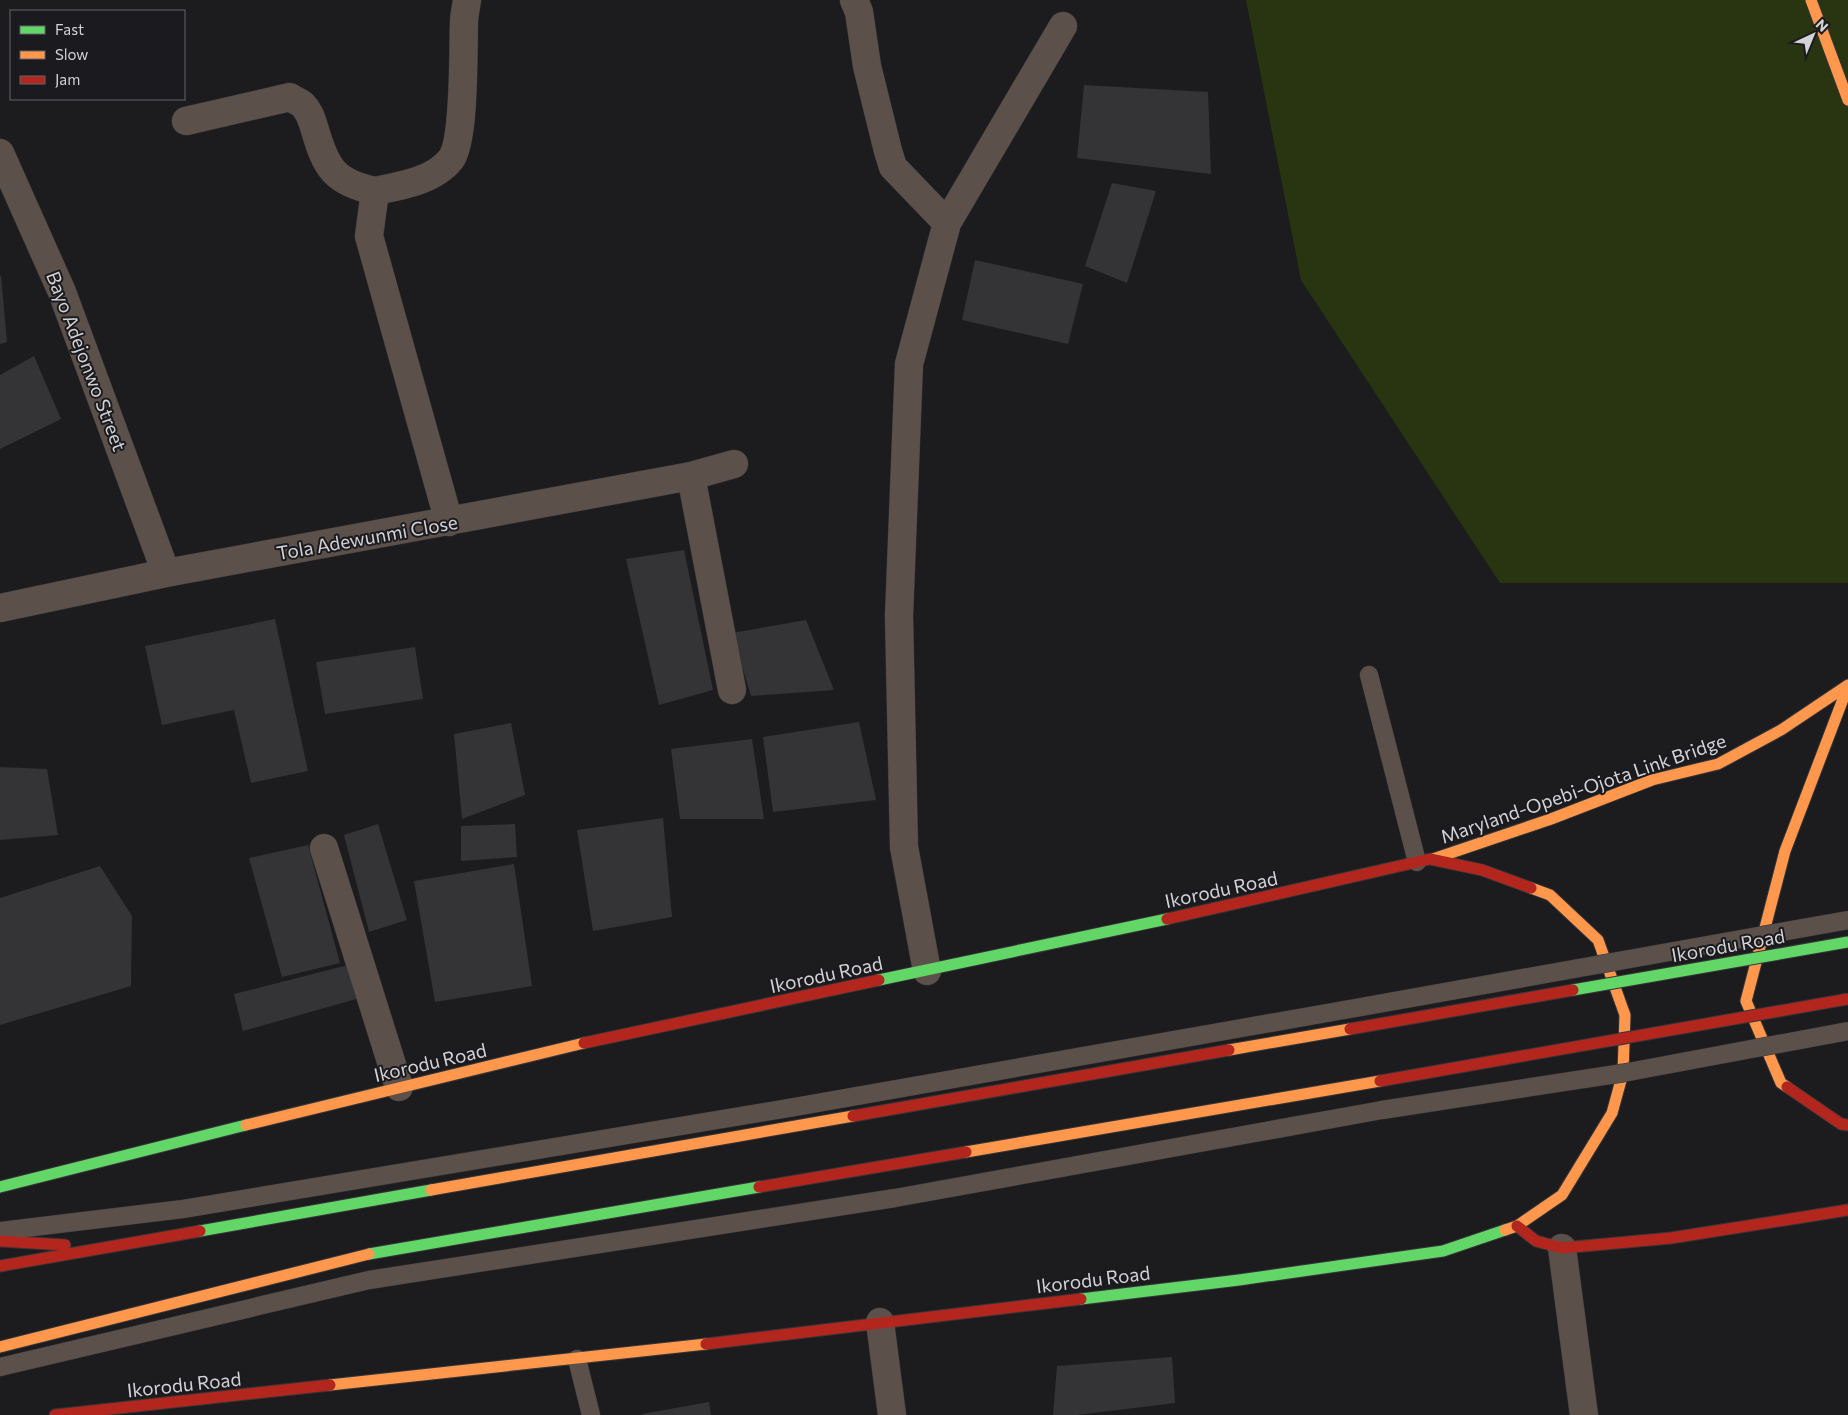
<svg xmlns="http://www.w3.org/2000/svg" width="1848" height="1415" font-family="Commissioner,sans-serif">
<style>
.green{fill:#283510}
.building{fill:#343436}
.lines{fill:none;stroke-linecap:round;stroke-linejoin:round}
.lane-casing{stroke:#363538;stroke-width:19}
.street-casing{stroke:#363538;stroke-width:29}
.fast-casing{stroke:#363538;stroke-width:13}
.slow-casing{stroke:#363538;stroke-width:13}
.jam-casing{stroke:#363538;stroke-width:13}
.lane{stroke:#5c514a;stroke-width:18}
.street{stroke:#5c514a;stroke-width:28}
.fast{stroke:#63d668;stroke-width:11}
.slow{stroke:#ff974d;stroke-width:11}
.jam{stroke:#b3261e;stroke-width:11}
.lane-bridge-casing{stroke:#363538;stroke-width:19;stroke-linecap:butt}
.fast-bridge-casing{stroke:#363538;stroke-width:13;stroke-linecap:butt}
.jam-bridge-casing{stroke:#363538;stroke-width:13;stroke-linecap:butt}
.lane-bridge{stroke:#5c514a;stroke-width:18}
.fast-bridge{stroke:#63d668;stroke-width:11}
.jam-bridge{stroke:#b3261e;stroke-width:11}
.labels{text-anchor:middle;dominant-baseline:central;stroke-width:4;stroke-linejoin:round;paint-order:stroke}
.street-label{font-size:19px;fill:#d3d2d5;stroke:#1b1b1f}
</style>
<rect width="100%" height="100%" fill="#1c1c1e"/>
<path class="green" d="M1246,0H1848V583H1500L1301,280Z"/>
<path class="building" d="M1084,85L1208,92L1211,174L1077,158Z
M1112,183L1156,191L1127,283L1085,266Z
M975,260L1083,284L1068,344L962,320Z
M1,275L7,342L0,344V276Z
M34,356L61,419L0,449V375Z
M684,550L713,690L659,705L626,559Z
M275,619L308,771L251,783L234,710L162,725L145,646Z
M806,620L834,690L751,696L732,633Z
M415,647L423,699L325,714L316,662Z
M859,722L876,800L773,812L763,737Z
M511,723L525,795L462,819L454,734Z
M752,739L764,819H680L671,749Z
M0,767L47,769L58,835L0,840Z
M663,818L672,917L593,931L577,830Z
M378,824L407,920L369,932L344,835Z
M515,824L517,857L461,861V826Z
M308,845L340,963L282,977L249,858Z
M514,864L532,986L435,1002L414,881Z
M100,866L132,916L131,986L0,1025V898Z
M352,964L360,998L243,1031L234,994Z
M1172,1357L1175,1403L1077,1415H1053L1057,1366Z
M709,1402L711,1415H643L642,1414Z"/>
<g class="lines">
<defs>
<path id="lane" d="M1369,675L1417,862
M0,1231L183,1209L789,1108L1344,1010
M577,1359L591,1415
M0,1367L369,1280L895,1198L1382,1110"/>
<path id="street" d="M854,0L859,12L867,66L888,151L893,167L947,223
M186,121L290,97C294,100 300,102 303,105C310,112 312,121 315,130C326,168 334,182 375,191
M0,153L62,292L166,573
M691,476L732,690
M449,522L369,236L375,191C400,186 434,181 451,159C465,140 463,50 464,23C464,15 466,8 467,0
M0,608L166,573L691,476L734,464
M324,848L399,1087
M927,971L904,847L899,616L909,364L947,223L1063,26
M1562,1248L1584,1415
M880,1322L892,1415"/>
<path id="fast" d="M879,980L1167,919
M0,1187L246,1125
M200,1231L431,1190
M369,1254L759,1187
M1081,1299L1239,1280L1443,1251L1505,1230"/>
<path id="slow" d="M1811,0L1848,100
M1433,859L1551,819L1652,780L1718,764L1781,730L1848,685
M1229,1050L1350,1029
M1787,1087L1781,1083L1746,1001L1785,851L1848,686
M246,1125L584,1043
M966,1152L1380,1081
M431,1190L853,1116
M1505,1230L1517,1226L1562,1195L1612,1113L1623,1073L1625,1015L1598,940L1550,895L1531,888
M0,1347L369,1254
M330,1385L706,1344"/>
<path id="jam" d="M1167,919L1430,859L1482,870L1531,888
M584,1043L879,980
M1787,1087L1841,1124L1848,1125
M853,1116L1229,1050
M759,1187L966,1152
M1517,1226L1536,1241L1562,1248L1671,1238L1848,1210
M0,1241L65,1245
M0,1266L200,1231
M706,1344L1081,1299
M55,1415L330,1385"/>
</defs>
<use href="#lane" class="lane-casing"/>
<use href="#street" class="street-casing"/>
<use href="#fast" class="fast-casing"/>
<use href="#slow" class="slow-casing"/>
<use href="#jam" class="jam-casing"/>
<use href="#lane" class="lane"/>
<use href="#street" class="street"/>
<use href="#fast" class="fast"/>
<use href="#slow" class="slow"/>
<use href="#jam" class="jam"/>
<defs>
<path id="lane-bridge" d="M1344,1010L1848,920
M1382,1110L1623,1073L1848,1031"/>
<path id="fast-bridge" d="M1573,990L1848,942"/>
<path id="jam-bridge" d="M1350,1029L1573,990
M1380,1081L1848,999"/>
</defs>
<use href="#lane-bridge" class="lane-bridge-casing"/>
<use href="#fast-bridge" class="fast-bridge-casing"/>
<use href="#jam-bridge" class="jam-bridge-casing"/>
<use href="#lane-bridge" class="lane-bridge"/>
<use href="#fast-bridge" class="fast-bridge"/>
<use href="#jam-bridge" class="jam-bridge"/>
</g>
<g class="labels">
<g class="street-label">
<text transform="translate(87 361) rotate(69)">Bayo Adejonwo Street</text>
<text transform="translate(367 537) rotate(-10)">Tola Adewunmi Close</text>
<text transform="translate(1583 788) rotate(-19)">Maryland-Opebi-Ojota Link Bridge</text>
<text transform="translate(1221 889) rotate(-12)">Ikorodu Road</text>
<text transform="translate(1728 945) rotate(-10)">Ikorodu Road</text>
<text transform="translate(826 974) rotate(-12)">Ikorodu Road</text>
<text transform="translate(430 1062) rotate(-13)">Ikorodu Road</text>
<text transform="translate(1093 1279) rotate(-7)">Ikorodu Road</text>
<text transform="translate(184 1384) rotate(-6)">Ikorodu Road</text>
</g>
</g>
<rect x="10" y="10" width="175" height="90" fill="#1b1b1f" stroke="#656468"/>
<rect x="20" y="26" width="25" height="8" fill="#63d668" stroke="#656468"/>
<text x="55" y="35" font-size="15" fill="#d3d2d5">Fast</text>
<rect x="20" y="51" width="25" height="8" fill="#ff974d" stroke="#656468"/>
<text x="55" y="60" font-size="15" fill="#d3d2d5">Slow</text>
<rect x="20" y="76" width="25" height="8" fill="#b3261e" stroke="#656468"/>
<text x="55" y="85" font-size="15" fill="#d3d2d5">Jam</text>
<g transform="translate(1813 35) rotate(44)" stroke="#1b1b1f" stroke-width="4" paint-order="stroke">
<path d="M0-4L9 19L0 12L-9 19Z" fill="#d3d2d5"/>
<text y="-8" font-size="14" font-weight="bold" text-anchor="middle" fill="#d3d2d5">N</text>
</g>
</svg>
